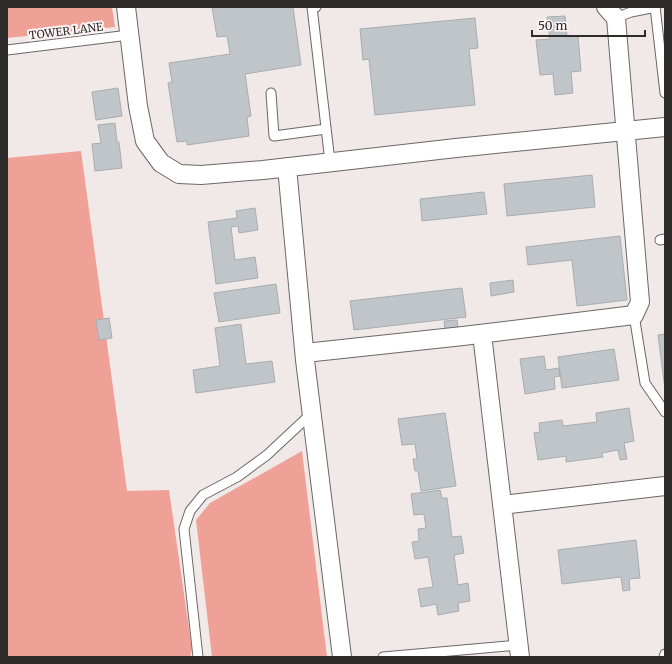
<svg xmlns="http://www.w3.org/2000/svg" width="672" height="664" font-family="Merriweather,serif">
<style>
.green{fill:#f0a197}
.building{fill:#c0c5c9;stroke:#a8adb1}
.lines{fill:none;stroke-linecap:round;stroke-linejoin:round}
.service-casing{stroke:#6d6766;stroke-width:11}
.minor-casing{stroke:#6d6766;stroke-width:20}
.service{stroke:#fff;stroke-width:9}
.minor{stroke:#fff;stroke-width:18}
.labels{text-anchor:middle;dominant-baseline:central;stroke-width:4;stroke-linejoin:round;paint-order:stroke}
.street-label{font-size:11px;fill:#2e2b2b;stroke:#fef6f5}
</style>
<rect width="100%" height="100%" fill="#f0e9e8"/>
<path class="green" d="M7,7H112L115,27L7,38Z
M81,151L127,491L169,490L192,649L190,657H7V158Z
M302,451L327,657H212L196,520L210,503Z"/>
<path class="building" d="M212,7H293L301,65L245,74L251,116L247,117L249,136L187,145V141L177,142L168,83L172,82L169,63L230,54L227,36L217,37Z
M565,16L567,37L578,36L581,71L571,72L573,93L555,95L553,74L540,75L536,40L550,39L547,17Z
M475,18L478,48L469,49L475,105L375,115L369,59L363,60L360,29Z
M118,88L122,116L96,120L92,92Z
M115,123L117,142H119L122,168L95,171L92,144L101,143L98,125Z
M592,175L595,207L507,216L504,184Z
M484,192L487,214L422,221L420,199Z
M255,208L258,230L239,233L238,226L231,227L235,260L255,257L258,278L216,284L208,222L237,218L236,211Z
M620,236L627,300L577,306L572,260L528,265L526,247Z
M513,280L514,292L491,296L490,283Z
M276,284L280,313L219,322L214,293Z
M462,288L466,317L354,330L350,301Z
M109,318L112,338L99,340L96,320Z
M457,320L458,327L445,329L444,321Z
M241,324L246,364L272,361L275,382L196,393L193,370L220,366L215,328Z
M665,334V389L658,335Z
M614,349L619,380L562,388L558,357Z
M544,356L546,370L559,368L560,376L554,377L555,389L525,394L520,359Z
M629,408L634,441L624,443L627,459L620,460L618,450L602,453L603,457L566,462V456L538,460L534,433L540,432L539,423L562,420L563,426L597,422L596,413Z
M445,413L456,486L421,491L418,471H415L413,459H417L415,444L402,445L398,419Z
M440,490L442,498H447L452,537L461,536L464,553L454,555L458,585L468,583L470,601L458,603L459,611L438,615L436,604L421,607L418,589L433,587L428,557L415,559L412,542L419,541L418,529L426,528L424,514L414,515L411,494Z
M636,540L640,578L629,579L630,590L623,591L621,577L562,584L558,550Z"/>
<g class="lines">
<defs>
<path id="service" d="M316,7H312L330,162
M655,7L665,93
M616,18L631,12L656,7
M7,50L129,35
M271,93L274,136L326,129
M660,240L665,239
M634,315L645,383L665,412
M198,657L184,529L190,511L203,495L237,477L267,455L312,413
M383,657L519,645
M664,657L665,654"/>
<path id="minor" d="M126,7L138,106L145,141L161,163L179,174L201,175L263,170L456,148L665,127
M287,167L305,360L342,657
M482,334L520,657
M305,353L463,336L634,315L640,302L616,18L606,7
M502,505L665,486"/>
</defs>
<use href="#service" class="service-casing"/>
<use href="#minor" class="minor-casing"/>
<use href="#service" class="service"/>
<use href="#minor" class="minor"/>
</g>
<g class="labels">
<g class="street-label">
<text transform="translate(66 31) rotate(-7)">TOWER LANE</text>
</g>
</g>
<rect width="672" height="664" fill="none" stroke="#2e2b2b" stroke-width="16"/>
<path d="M532 30v6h113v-6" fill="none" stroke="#2e2b2b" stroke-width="2"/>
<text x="538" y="30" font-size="12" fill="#2e2b2b" stroke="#fef6f5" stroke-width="3" paint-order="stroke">50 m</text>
</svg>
